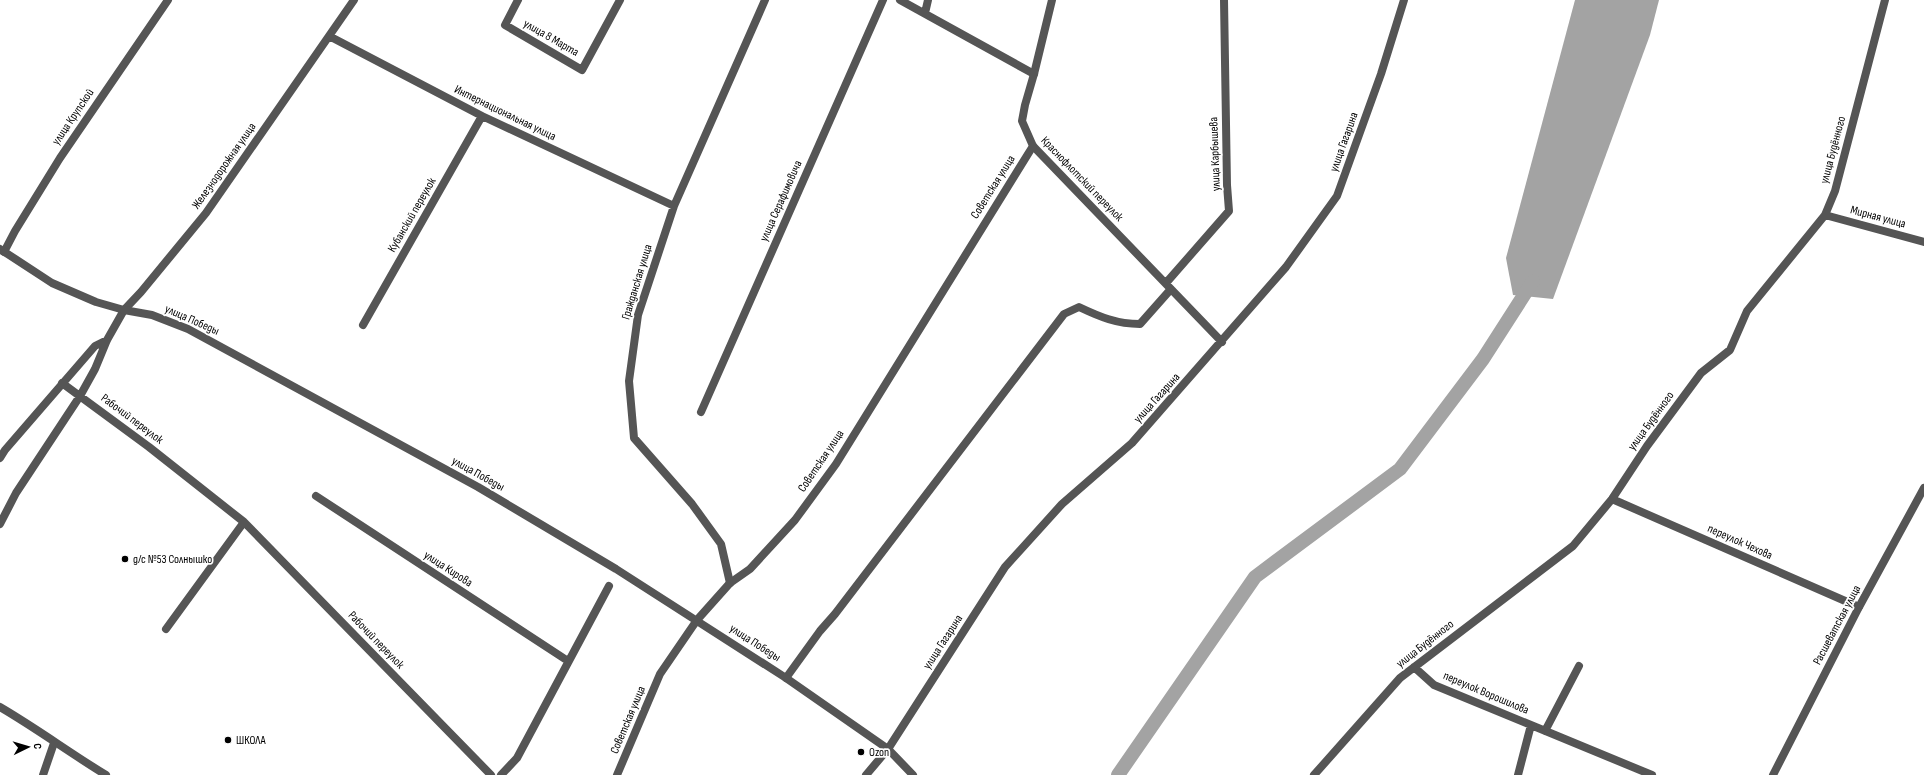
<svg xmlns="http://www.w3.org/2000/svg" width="1924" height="775" font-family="'Sofia Sans Condensed',sans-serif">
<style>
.water{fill:#a3a3a3}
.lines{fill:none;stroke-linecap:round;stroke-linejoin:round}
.river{stroke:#a3a3a3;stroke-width:14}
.minor{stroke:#555;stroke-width:8}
.tertiary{stroke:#555;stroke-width:8}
.poi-dot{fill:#000;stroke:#fff;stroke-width:1.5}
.labels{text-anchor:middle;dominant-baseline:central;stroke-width:3.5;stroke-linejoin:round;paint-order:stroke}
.street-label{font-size:12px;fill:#000;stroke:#fff}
.poi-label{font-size:12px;fill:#000;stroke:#fff;text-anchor:start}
</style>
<rect width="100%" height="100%" fill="#fff"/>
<path class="water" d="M1575,0H1659L1650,35L1553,299L1513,295L1506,258Z"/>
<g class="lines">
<path class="river" d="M1118,775L1255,577L1400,469L1483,359L1533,281"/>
<path class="minor" d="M518,0L505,25L582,70L620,0
M900,0L1034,74
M925,13L928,0
M329,36L482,116L674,206
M1033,146L1222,342
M1825,215L1924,242
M4,252L15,231L60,158L168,0
M1166,283L1229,211L1227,185L1224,0
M363,325L482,116
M62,383L149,447L244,522L491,775
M701,412L883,0
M0,458L5,450L95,346L107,340
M316,496L568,661
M1612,499L1859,607
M0,524L16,493L80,396L95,369L107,340L124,310L141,292L206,213L354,0
M730,583L721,544L692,504L634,438L629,381L638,315L674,206L765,0
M166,629L244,522
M1414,667L1434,685L1652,775
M786,678L820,631L835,614L1064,314L1079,307C1100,317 1117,324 1140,324L1171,289
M0,707C36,728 70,753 106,775
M1545,731L1579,666
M501,775L517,758L609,586
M866,775L888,749L1005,567L1062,504L1132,443L1286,267L1337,196L1381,74L1404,0
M1314,775L1400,678L1573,546L1612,499L1647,446L1701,373L1730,350L1747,311L1825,215L1835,191L1885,0
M1518,775L1531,725"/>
<path class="tertiary" d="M0,249L52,283L96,302L124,310L152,315L188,329L478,487L616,569L786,678L888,749L913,775
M43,775L54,743
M617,775L660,674L697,620L730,583L750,569L795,520L836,464L1033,146L1022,121L1025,105L1034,74L1052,0
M1773,775L1859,607L1924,488"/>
</g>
<g class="poi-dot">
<circle cx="125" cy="559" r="4"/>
<circle cx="228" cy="740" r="4"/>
<circle cx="861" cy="752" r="4"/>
</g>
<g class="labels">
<g class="street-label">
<text transform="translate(551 38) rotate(30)">улица 8 Марта</text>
<text transform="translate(505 113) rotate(26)">Интернациональная улица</text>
<text transform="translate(73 117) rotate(-56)">улица Крупской</text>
<text transform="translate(1344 142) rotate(-70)">улица Гагарина</text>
<text transform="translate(1833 150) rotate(-75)">улица Будённого</text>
<text transform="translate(1215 154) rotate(-92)">улица Карбышева</text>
<text transform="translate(224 166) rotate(-55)">Железнодорожная улица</text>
<text transform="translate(1082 179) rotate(46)">Краснофлотский переулок</text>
<text transform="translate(993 187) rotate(-58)">Советская улица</text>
<text transform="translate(781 201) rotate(-66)">улица Серафимовича</text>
<text transform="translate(412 215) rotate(-60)">Кубанский переулок</text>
<text transform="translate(1878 217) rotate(15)">Мирная улица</text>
<text transform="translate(637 282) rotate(-73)">Гражданская улица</text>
<text transform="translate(192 320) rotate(24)">улица Победы</text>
<text transform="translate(1157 398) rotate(-48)">улица Гагарина</text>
<text transform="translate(132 419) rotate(37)">Рабочий переулок</text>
<text transform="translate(1651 421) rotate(-54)">улица Будённого</text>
<text transform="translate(821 461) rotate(-56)">Советская улица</text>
<text transform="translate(478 474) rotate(29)">улица Победы</text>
<text transform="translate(1740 542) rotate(24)">переулок Чехова</text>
<text transform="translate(448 569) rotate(33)">улица Кирова</text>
<text transform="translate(1837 625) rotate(-62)">Расшеватская улица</text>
<text transform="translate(376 640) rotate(46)">Рабочий переулок</text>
<text transform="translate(943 642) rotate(-57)">улица Гагарина</text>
<text transform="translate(755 643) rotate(33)">улица Победы</text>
<text transform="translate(1425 644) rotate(-38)">улица Будённого</text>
<text transform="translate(1486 693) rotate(23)">переулок Ворошилова</text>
<text transform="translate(628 720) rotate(-67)">Советская улица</text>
</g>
<g class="poi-label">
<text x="133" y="559">д/с №53 Солнышко</text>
<text x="236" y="740">ШКОЛА</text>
<text x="869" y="752">Ozon</text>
</g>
</g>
<g transform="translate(28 747) rotate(85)" stroke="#ffffff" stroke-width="3" paint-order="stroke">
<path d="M0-3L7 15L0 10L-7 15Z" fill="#000000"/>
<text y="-6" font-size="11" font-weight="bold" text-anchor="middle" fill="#000000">С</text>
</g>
</svg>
